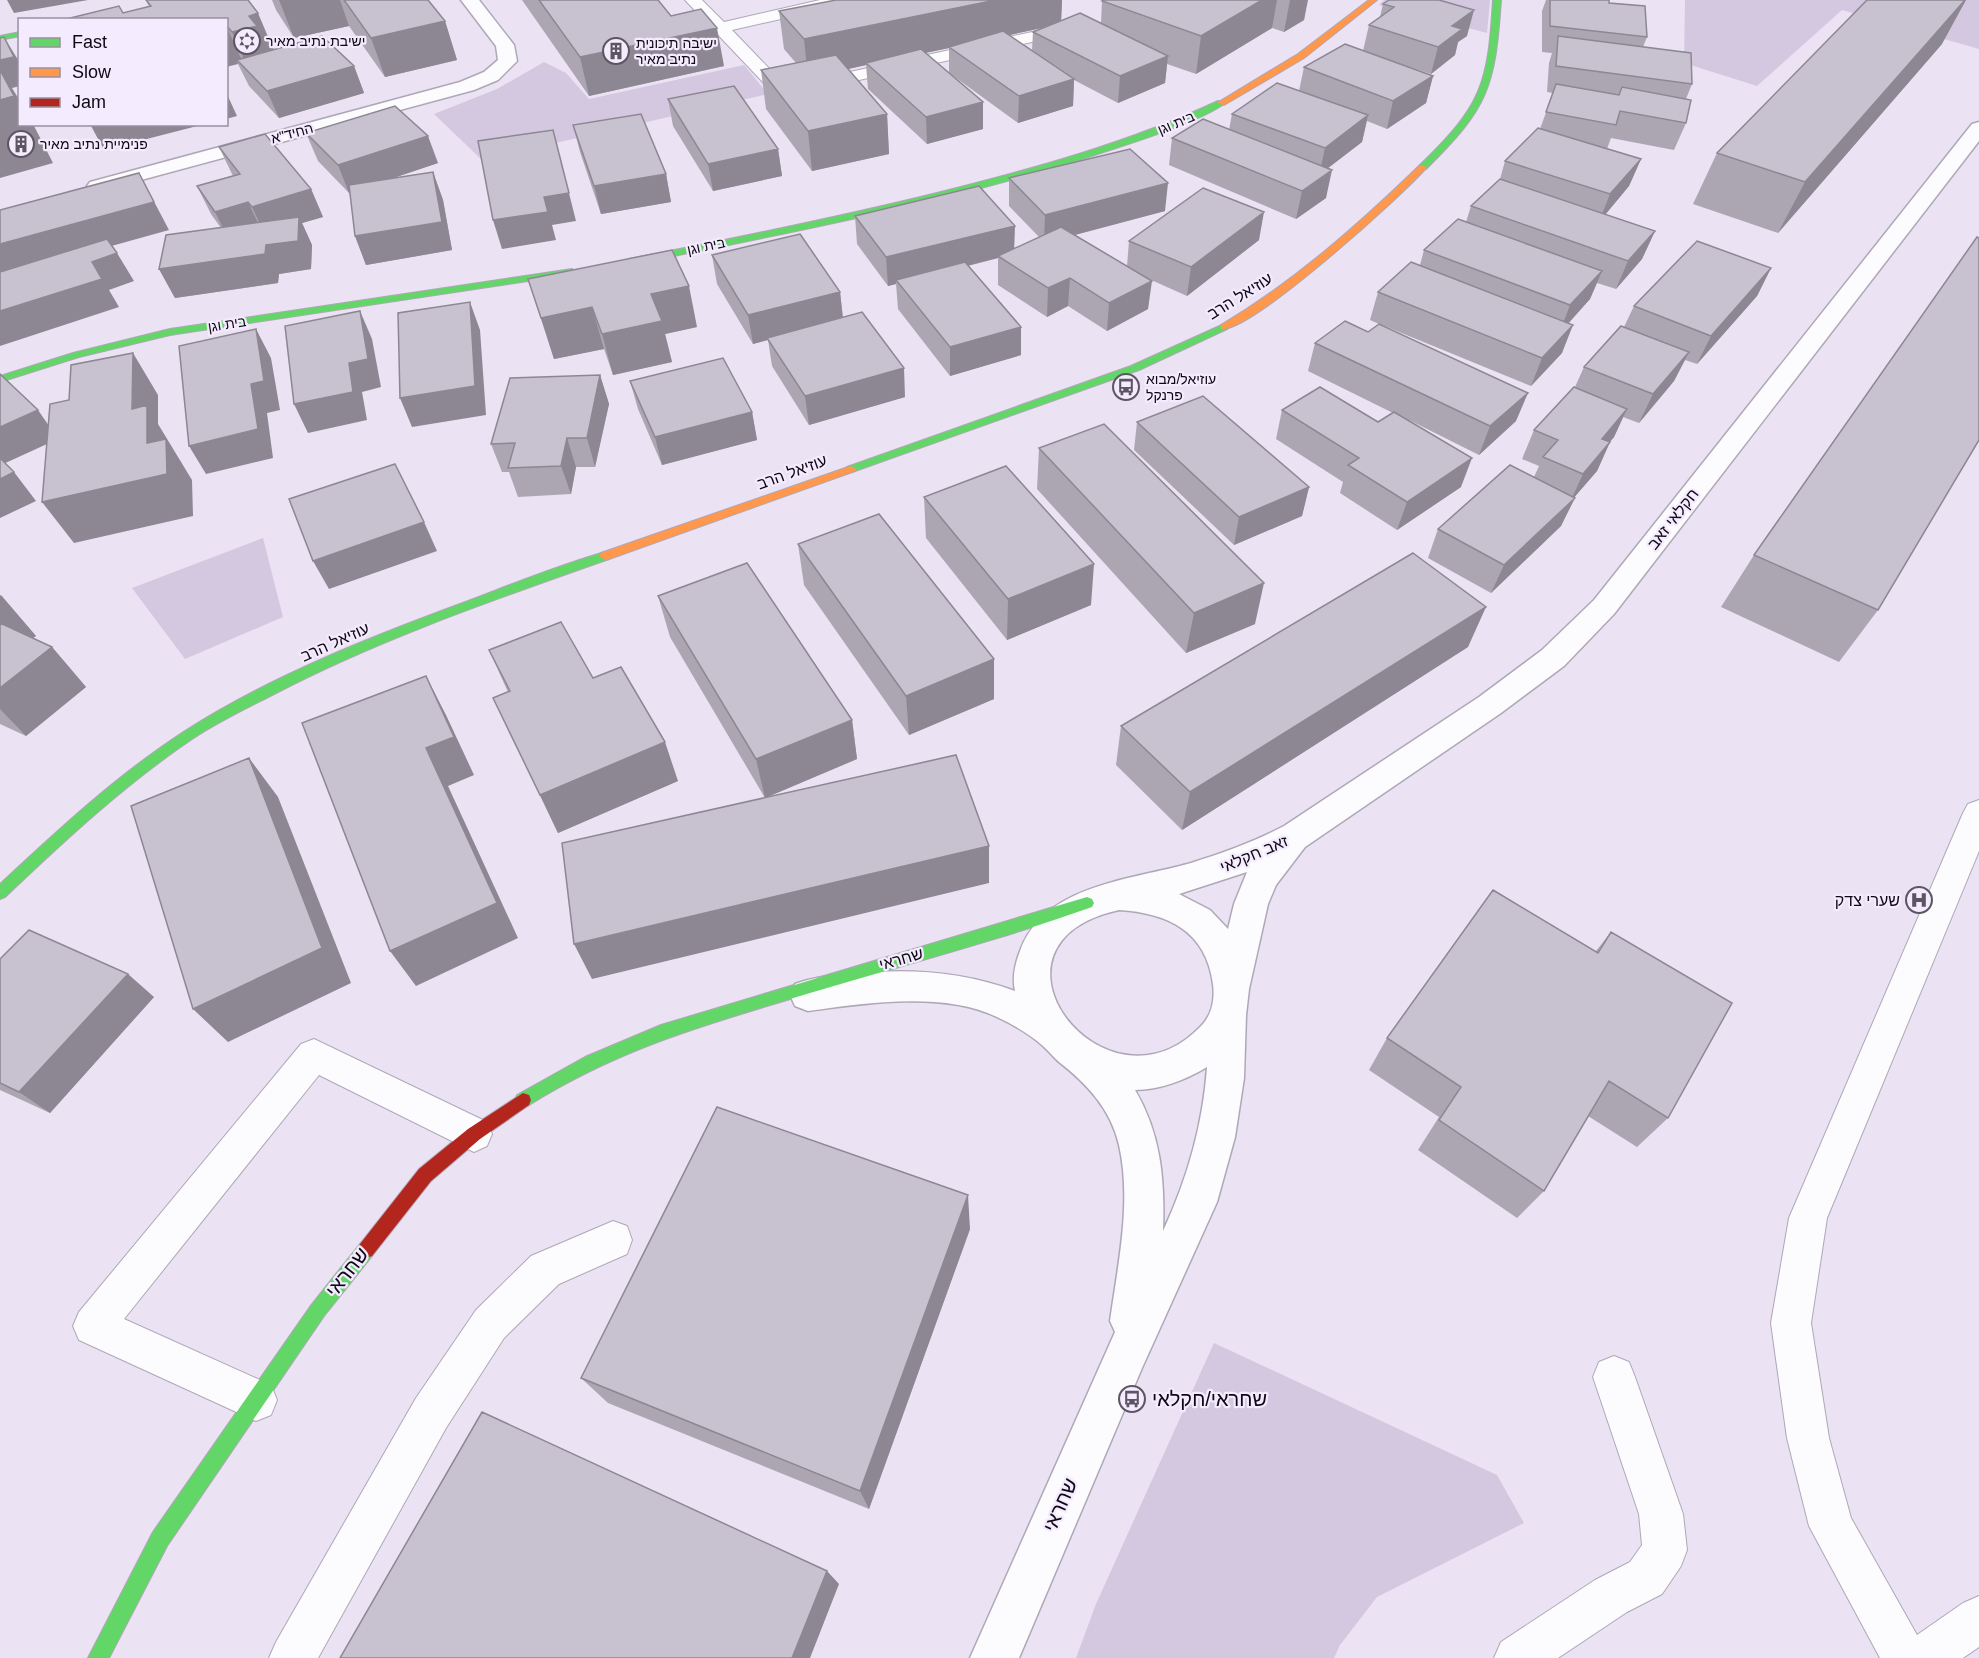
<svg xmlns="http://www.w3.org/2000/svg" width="1979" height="1658" font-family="Helvetica,Heebo,sans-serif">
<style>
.green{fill:#d4c8e0}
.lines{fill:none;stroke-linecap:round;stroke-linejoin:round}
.lane-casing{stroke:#aea8b6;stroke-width:2}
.street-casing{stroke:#aea8b6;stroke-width:3}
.fast-casing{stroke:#aea8b6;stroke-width:2}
.slow-casing{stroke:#aea8b6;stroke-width:2}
.jam-casing{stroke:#aea8b6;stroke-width:2}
.lane{fill:#fcfbfd;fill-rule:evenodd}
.street{fill:#fcfbfd;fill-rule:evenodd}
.fast{fill:#63d668;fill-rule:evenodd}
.slow{fill:#ff974d;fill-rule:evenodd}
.jam{fill:#b3261e;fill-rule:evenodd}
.wall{fill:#aca6b3;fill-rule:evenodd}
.shaded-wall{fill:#8c8792}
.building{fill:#c8c1d0;stroke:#8c8792;stroke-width:1.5}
.labels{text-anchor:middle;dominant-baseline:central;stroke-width:4.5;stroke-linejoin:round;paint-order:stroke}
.far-poi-label{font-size:14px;fill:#0f0914;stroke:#f4ebfe;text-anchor:start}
.far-street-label{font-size:14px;fill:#0f0914;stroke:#f4ebfe}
.street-label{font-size:16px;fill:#0f0914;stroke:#f4ebfe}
.poi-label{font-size:16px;fill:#0f0914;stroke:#f4ebfe;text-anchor:end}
.near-street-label{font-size:20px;fill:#0f0914;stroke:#f4ebfe}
.near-poi-label{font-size:20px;fill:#0f0914;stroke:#f4ebfe;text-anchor:start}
</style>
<rect width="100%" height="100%" fill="#ebe2f4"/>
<path class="green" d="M1384,0H1490L1487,33L1379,5Z
M1685,0H1979V49L1842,10L1757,86L1684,63Z
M544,62L566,73L589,99L744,65L768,94L482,160L434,114L497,89Z
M263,538L283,617L185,659L132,588Z
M1214,1343L1497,1475L1524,1523L1377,1597L1340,1645L1334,1658H1076L1096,1604Z"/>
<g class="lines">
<defs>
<path id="lane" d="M685,0H702L724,22L820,0H850L848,4L732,30L786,86L1073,23L1079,24L1082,28L1079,32L1073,33L782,97L776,96Z
M1979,800V851L1827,1218L1811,1323L1829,1438L1851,1518L1917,1635L1963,1603L1979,1596V1647L1963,1658H1880L1809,1526L1787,1438L1771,1323L1789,1218L1963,813L1968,804Z
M314,1039L487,1122L492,1134L487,1146L474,1152L319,1075L124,1319L271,1385L277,1400L271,1415L256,1421L79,1340L73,1326L79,1312L301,1044Z
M613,1221L627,1226L632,1240L627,1254L559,1284L504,1338L446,1428L318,1658H269L276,1642L416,1398L476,1310L531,1256Z
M1614,1356L1629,1362L1635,1377L1683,1514L1687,1550L1681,1566L1662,1594L1627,1612L1558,1658H1494L1501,1642L1595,1580L1630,1562L1642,1545L1639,1514L1593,1377L1599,1362Z"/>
<path id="street" d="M461,0H479L514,45L517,61L498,80L474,90L104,190L97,192L90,190L87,186L90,182L460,82L484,72L498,60L496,46Z
M1979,122V141L1614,614L1564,666L1501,713L1305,847L1276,885L1268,904L1249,989L1246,1015L1244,1078L1235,1137L1217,1202L1142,1368L1019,1658H970L1115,1332L1110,1321C1118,1264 1132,1202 1119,1145C1111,1109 1086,1083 1059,1062C1053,1057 1049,1051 1043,1046C1031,1035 1012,1024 997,1017C944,991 864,1003 808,1011L795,1006L790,995L795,984C813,977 831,976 850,974C907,968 961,971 1015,991C1012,977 1015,964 1020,951C1044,884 1132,880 1191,863C1223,853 1254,842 1284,826L1479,697L1542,650L1594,600L1972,124ZM1247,872L1234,904L1228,929L1210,910L1179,894ZM1119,910C1168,913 1206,931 1213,984C1215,999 1212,1015 1201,1026C1106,1126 964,944 1119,910ZM1207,1067C1203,1124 1187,1180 1163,1231C1165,1180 1161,1134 1135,1090C1159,1090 1186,1080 1207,1067Z"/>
<path id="fast" d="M1493,0H1501C1495,87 1489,107 1426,169H1420V165C1482,105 1488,85 1493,0Z
M20,32V36L0,40V36Z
M1218,101L1225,103C1203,120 1144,139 1116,148C958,201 792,232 629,265L624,262L629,259C732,239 835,218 937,193C1033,169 1128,143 1218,101Z
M572,269L577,272L575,274L170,335L79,357L0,382V376L73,353L170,329Z
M1224,324L1229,327L1227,329L1139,370L855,471L851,472L846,469L847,467L1131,366Z
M605,552L609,553V559C496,599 382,638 276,693C247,708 219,721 192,739C124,785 64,841 5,897L0,899V884C58,830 117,775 185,731C267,678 368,638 460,604C508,586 556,566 605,552Z
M1087,897L1092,899L1094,903L1092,907C999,940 904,965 810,993C707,1024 620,1048 529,1105L523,1107L517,1105L515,1100L517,1095L585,1057L661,1025Z
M366,1242L372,1244L374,1250L372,1256L324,1316L167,1546L109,1658H88L153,1532L312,1304L360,1244Z"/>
<path id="slow" d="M1369,0H1377L1304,58L1224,105L1217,103L1298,54Z
M1420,165L1427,167C1403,195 1250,333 1221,329V325C1295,281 1358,225 1420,165Z
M851,466L856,469L855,471L609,559L605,560L599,556L601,553Z"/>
<path id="jam" d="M523,1093L529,1095L531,1100L529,1105L480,1139L431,1181L372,1256L366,1258L360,1256L358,1250L360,1244L419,1169L468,1129Z"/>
</defs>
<use href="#lane" class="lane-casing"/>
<use href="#street" class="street-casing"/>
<use href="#fast" class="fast-casing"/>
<use href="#slow" class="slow-casing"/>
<use href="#jam" class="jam-casing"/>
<use href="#lane" class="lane"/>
<use href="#street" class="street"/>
<use href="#fast" class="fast"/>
<use href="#slow" class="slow"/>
<use href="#jam" class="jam"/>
</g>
<path class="wall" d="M146,0H248L274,49L354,66L364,93L279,118L249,86L238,64L123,13L149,7Z
M272,0H428L445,21L457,60L385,77L349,26L294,38L276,10Z
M522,0H658L671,16L724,66L589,96Z
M836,0H1062L1061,21L1101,24L1102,1L1104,0H1307L1304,20L1284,32L1272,28L1196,74L1167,64L1165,83L1118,103L1074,80L1073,106L1018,123L952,75L983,102V129L927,144L868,89L866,65L848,69L887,114L889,154L812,171L766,109L761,70L796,63L784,49L779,11ZM1042,28L1033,32L1032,50L1009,35ZM949,48V73L925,53Z
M1389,0L1467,36L1458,42L1455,55L1431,74L1391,61L1433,76L1426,103L1387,129L1367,121L1362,142L1328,168L1326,198L1296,219L1169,165L1172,138L1229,130L1232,114L1299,91L1304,67L1363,51L1369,25L1380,17L1383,4Z
M1546,0H1609V3L1647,37L1643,47L1692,84L1686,99V123L1674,150L1611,138L1607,149L1641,159L1629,186L1605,215L1655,231L1642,259L1616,289L1597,283L1590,299L1568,323L1562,353L1531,386L1382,325L1516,421L1479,455L1409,420L1461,487L1397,530L1340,493L1343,482L1276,439L1282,410L1378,422L1393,413L1308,371L1315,343L1368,332L1379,324L1370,320L1378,292L1420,265L1424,250L1466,222L1471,206L1500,179L1505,161L1540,129L1553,93L1547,92L1549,63L1552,53L1542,52V11Z
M1942,44L1778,233L1693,204L1717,153Z
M668,99L778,149L782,176L713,191L673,126Z
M573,125L666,174L671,202L601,214L580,152Z
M306,133L438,163L393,178L433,172L443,200L452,250L366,265L355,236L350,193H349L318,161Z
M219,147L311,189L323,217L302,223L312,245L311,269L279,274L278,283L175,298L159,269L221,228L211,214L197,186L233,176Z
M1009,178L1165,211L1075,235L1127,266L1129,241L1259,240L1187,296L1149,279L1148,309L1107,331L1068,306L1047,317L998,285V258L968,266L1021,355L950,376L898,309L896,284L888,286L857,244L855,216L1014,249L1039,237L1009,206Z
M712,255L840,292L843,317L905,397L809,425L772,366L768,340L753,344L717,284Z
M1771,268L1757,296L1697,364L1685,360L1674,381L1639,423L1623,417L1614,437L1610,442L1597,471L1574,497L1561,526L1491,593L1428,558L1438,529L1534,477L1539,466L1522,459L1534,430L1575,387L1584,367L1624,327L1634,306Z
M528,279L697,327L665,334L672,362L613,375L604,349L554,359Z
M600,375L609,404L595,467H576L571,494L518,497L509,472H502L491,444Z
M630,381L752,412L757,440L662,465L638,409Z
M1137,422L1309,487L1302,516L1234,545L1134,450Z
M1039,448L1255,624L1186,653L1037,489Z
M924,497L1091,605L1007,640L926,538Z
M798,544L994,699L909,735L804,585Z
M1754,555L1878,610L1839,662L1721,607Z
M0,595L36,636L32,638L52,647L86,687L26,736L0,724Z
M658,596L852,720L857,759L765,798L670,637Z
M1468,647L1182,830L1116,765L1121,726Z
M489,650L593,678L678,781L558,833L493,698L508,692Z
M1611,932L1668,1118L1637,1147L1588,1116L1544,1191L1517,1218L1418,1150L1439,1117L1369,1070L1387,1038L1596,951Z
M0,959L154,997L50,1113L0,1090Z
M970,1229L869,1509L608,1403L581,1378Z"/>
<path class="shaded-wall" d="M7,0H88L14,13Z
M279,0H340L349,26L294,38Z
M996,0H1062L1061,24L869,65L866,63V65L808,78L804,39Z
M1262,0H1277L1272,28L1196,74L1201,36Z
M1290,0H1308L1304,20L1284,32Z
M1965,0H1966L1942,44L1778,233L1805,182Z
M1474,10L1467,36L1458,42L1455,55L1431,74L1438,47L1452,26Z
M258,13L274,51L249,70L232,32L249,16Z
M445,21L457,60L385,77L371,38Z
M226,25L243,63L237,60L238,64L226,67Z
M717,28L724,66L589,96L580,57Z
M4,37L20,63V86L12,88L20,101V124H33L53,163L0,178V60Z
M1168,56L1165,83L1118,103L1120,76Z
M354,66L364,93L279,118L267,91Z
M1433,76L1426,103L1387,129L1393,101Z
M1074,79L1073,106L1018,123L1019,96Z
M226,92L237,116L226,119Z
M983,102V129L927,144L926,117Z
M887,114L889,154L812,171L808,131Z
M1368,115L1362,142L1319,175L1325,148Z
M90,124H205L104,150Z
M553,130L576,221L552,225L556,240L502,249L493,220L544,197Z
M428,136L438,163L349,193L338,165Z
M778,149L782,176L713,191L708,164Z
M1641,159L1629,186L1599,222L1610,194Z
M1332,170L1326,198L1296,219L1302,191Z
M433,172L443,200L452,250L366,265L355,236Z
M139,173L169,230L0,277V244Z
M666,174L671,202L601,214L594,186Z
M1168,183L1165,211L1044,243L1045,215Z
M311,189L323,217L302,223L312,245L311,269L279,274L278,283L175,298L159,269L265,235L252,207Z
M248,202L261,229L229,240L215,212Z
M1264,212L1259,240L1187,296L1191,267Z
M1015,226L1014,254L998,256V258L898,283L896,280V284L888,286L886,257Z
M1655,231L1642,259L1616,289L1628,261Z
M117,253L134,281L109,290L119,307L0,346V311L92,262Z
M1771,268L1757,296L1697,364L1711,336Z
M1602,271L1590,299L1559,334L1570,305Z
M1070,278L1068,306L1047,317L1048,288Z
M1152,281L1148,309L1107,331L1109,303Z
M689,286L697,327L665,334L672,362L613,375L602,334L651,294Z
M840,292L843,320L767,338L768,340L753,344L748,315Z
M470,302L480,330L486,415L412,427L400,398Z
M592,307L604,349L554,359L541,318Z
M360,311L372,339L381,387L362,392L367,420L308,433L294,404L349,363Z
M1573,325L1562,353L1531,386L1542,358Z
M1021,327V355L950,376V347Z
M256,329L271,358L280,410L267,413L273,458L206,474L189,446L251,384Z
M1689,352L1674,381L1639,423L1653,394Z
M133,353L158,395V424L192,480L193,516L74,543L42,502L132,409Z
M904,368L905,397L809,425L805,396Z
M600,375L609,404L595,467L587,438Z
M1528,393L1516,421L1479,455L1490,426Z
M1627,409L1614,437L1588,467L1602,439Z
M38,410L58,439L1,465L0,464V427Z
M752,412L757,440L662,465L655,437Z
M567,438L576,467L571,494L561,466Z
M1610,442L1597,471L1572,500L1575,498L1561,526L1491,593L1504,565L1570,502L1583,474Z
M1472,458L1461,487L1397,530L1407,502Z
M14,472L36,501L0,518V479Z
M1309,487L1302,516L1234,545L1239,517Z
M424,522L437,551L329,589L313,561Z
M1094,564L1091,605L1007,640L1008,599Z
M1264,583L1255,624L1186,653L1194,613Z
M1,595L36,636L13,653L0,638V596Z
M1486,607L1468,647L1182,830L1190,792Z
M52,647L86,687L26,736L0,709V688Z
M994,659V699L909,735L906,696Z
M426,676L446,715L474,775L448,786L518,938L416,986L390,951L426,748Z
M852,720L857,759L765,798L756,759Z
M665,742L678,781L558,833L540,795Z
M249,758L278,797L351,983L228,1042L193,1009Z
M989,846V883L592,979L574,944Z
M128,974L154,997L50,1113L19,1092Z
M968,1195L970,1229L869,1509L860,1491Z
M827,1571L839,1584L810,1658H792Z"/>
<path class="building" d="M146,0H248L258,13L249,16L257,26L232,32L226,25V20H62L119,6L123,13L151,6Z
M344,0H428L445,21L371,38Z
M539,0H658L671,16L701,9L717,28L580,57Z
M836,0H996L804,39L779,11Z
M1104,0H1262L1201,36L1102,1Z
M1389,0H1439L1474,10L1452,26L1462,29L1438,47L1369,25L1394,7L1383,4Z
M1550,0H1609V3L1645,6L1647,37L1550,26Z
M1867,0H1965L1805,182L1717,153Z
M1080,13L1168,56L1120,76L1033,32Z
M1003,31L1074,79L1019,96L949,47Z
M322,36L354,66L267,91L237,60Z
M1558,36L1691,53L1692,84L1556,66Z
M4,37L14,57L0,60V38Z
M1345,44L1433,76L1393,101L1304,67Z
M921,49L983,102L926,117L866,63Z
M836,55L887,114L808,131L761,70Z
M0,70L14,96L0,100Z
M1277,83L1368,115L1325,148L1232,114Z
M1556,84L1619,95L1622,87L1691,100L1686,123L1620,111L1616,125L1546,112Z
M734,86L778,149L708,164L668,99Z
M395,106L428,136L338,165L306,133Z
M641,114L666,174L594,186L573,125Z
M1203,119L1332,170L1302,191L1172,138Z
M1538,128L1641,159L1610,194L1505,161Z
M553,130L569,193L544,197L548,212L493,220L478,141Z
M265,134L311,189L252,207L248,202L215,212L197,186L240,174L219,147Z
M1130,149L1168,183L1045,215L1009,178Z
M433,172L442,222L355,236L349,185Z
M139,173L154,202L0,244V210Z
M1500,179L1655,231L1628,261L1471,206Z
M979,186L1015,226L886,257L855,216Z
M1203,188L1264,212L1191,267L1129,241Z
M299,217L298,241L266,245L265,254L159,269L166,235Z
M1458,219L1602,271L1570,305L1424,250Z
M1061,227L1152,281L1109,303L1070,278L1048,288L998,256Z
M800,234L840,292L748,315L712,255Z
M1977,237L1979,238V440L1878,610L1754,555Z
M107,239L117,253L92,262L102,279L0,311V272Z
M1697,241L1771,268L1711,336L1634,306Z
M672,250L689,286L651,294L662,321L602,334L592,307L541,318L528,279Z
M965,262L1021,327L950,347L896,280Z
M1411,262L1573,325L1542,358L1378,292Z
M470,302L475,386L400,398L398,313Z
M360,311L368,359L349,363L353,392L294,404L285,326Z
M862,312L904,368L805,396L767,338Z
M1345,321L1368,332L1379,324L1528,393L1490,426L1315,343Z
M1621,326L1689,352L1653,394L1584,367Z
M256,329L264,381L251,384L258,429L189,446L179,346Z
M133,353L132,409L147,405V443L166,439L167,474L42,502L50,404L69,400L71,365Z
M723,358L752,412L655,437L630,381Z
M0,374L38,410L0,427Z
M600,375L587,438H567L561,466L508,468L515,443L491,444L510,378Z
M1320,387L1378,422L1394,412L1472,458L1407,502L1348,465L1359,458L1282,410Z
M1574,387L1627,409L1602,439L1610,442L1583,474L1543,457L1558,440L1534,430Z
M1203,396L1309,487L1239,517L1137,422Z
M1104,424L1264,583L1194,613L1039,448Z
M0,458L14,472L0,479Z
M395,464L424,522L313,561L289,499Z
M1510,465L1575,498L1504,565L1438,529Z
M1006,466L1094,564L1008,599L924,497Z
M879,514L994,659L906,696L798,544Z
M1413,553L1486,607L1190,792L1121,726Z
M747,563L852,720L756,759L658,596Z
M561,622L593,678L621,667L665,742L540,795L493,698L510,691L489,650Z
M0,623L52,647L0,688Z
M426,676L454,737L426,748L497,903L390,951L302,723Z
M956,755L989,846L574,944L562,843Z
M249,758L322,948L193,1009L131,806Z
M1493,890L1598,953L1611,932L1732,1003L1668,1118L1609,1081L1544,1191L1439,1120L1461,1087L1387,1038Z
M29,930L128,974L19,1092L0,1083V959Z
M717,1107L968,1195L860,1491L581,1378Z
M482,1412L827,1571L792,1658H340Z"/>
<defs>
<symbol id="synagogue-ring" viewBox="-11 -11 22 22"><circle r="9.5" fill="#f4ebfe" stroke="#5c5562" stroke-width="1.5"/><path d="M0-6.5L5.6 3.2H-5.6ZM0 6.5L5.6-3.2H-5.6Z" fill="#5c5562"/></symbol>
<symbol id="building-ring" viewBox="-11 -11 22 22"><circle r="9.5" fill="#f4ebfe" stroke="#5c5562" stroke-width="1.5"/><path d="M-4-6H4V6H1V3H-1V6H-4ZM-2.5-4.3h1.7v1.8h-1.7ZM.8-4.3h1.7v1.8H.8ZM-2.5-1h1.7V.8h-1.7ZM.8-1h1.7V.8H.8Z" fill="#5c5562"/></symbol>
<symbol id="bus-ring" viewBox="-11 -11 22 22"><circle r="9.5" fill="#f4ebfe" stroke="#5c5562" stroke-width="1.5"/><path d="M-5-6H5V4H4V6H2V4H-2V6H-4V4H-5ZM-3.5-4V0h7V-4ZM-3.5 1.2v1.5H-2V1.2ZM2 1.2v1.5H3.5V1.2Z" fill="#5c5562"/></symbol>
<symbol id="hospital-ring" viewBox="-11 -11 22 22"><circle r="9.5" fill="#f4ebfe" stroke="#5c5562" stroke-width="1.5"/><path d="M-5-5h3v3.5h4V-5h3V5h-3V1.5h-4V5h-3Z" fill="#5c5562"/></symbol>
</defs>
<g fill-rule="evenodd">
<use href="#synagogue-ring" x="232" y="26" width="30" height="30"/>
<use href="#building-ring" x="601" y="36" width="30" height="30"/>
<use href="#building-ring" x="6" y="129" width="30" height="30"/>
<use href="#bus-ring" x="1111" y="372" width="30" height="30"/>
<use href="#hospital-ring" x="1904" y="885" width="30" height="30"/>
<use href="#bus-ring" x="1117" y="1384" width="30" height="30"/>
</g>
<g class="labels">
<g class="far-poi-label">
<text x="266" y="41">ישיבת נתיב מאיר</text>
<text x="636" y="43">ישיבה תיכונית<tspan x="636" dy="16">נתיב מאיר</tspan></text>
<text x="40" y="144">פנימיית נתיב מאיר</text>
<text x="1146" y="379">עוזיאל/מבוא<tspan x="1146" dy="16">פרנקל</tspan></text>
</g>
<g class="far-street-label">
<text transform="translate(1176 123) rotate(-23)">בית וגן</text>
<text transform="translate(292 133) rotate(-15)">החיד"א</text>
<text transform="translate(706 246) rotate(-12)">בית וגן</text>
<text transform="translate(227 324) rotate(-9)">בית וגן</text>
</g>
<g class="street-label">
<text transform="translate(1240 296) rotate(-32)">עוזיאל הרב</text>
<text transform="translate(792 472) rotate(-20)">עוזיאל הרב</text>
<text transform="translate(1673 519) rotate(-52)">חקלאי זאב</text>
<text transform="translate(335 642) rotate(-24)">עוזיאל הרב</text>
<text transform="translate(1254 854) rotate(-23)">זאב חקלאי</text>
<text transform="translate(901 959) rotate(-16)">שחראי</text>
</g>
<g class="poi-label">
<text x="1900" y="900">שערי צדק</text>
</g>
<g class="near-street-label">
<text transform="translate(347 1272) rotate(-52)">שחראי</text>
<text transform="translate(1060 1505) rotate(-66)">שחראי</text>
</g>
<g class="near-poi-label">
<text x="1152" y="1399">שחראי/חקלאי</text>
</g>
</g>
<rect x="18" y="18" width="210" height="108" fill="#f4ebfe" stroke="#9891a0" stroke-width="1.5"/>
<rect x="30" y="38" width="30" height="9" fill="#63d668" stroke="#9891a0" stroke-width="1.5"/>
<text x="72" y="48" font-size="18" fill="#0f0914">Fast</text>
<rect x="30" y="68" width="30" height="9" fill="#ff974d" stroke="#9891a0" stroke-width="1.5"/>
<text x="72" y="78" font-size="18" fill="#0f0914">Slow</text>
<rect x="30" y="98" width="30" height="9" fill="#b3261e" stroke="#9891a0" stroke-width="1.5"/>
<text x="72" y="108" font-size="18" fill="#0f0914">Jam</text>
</svg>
